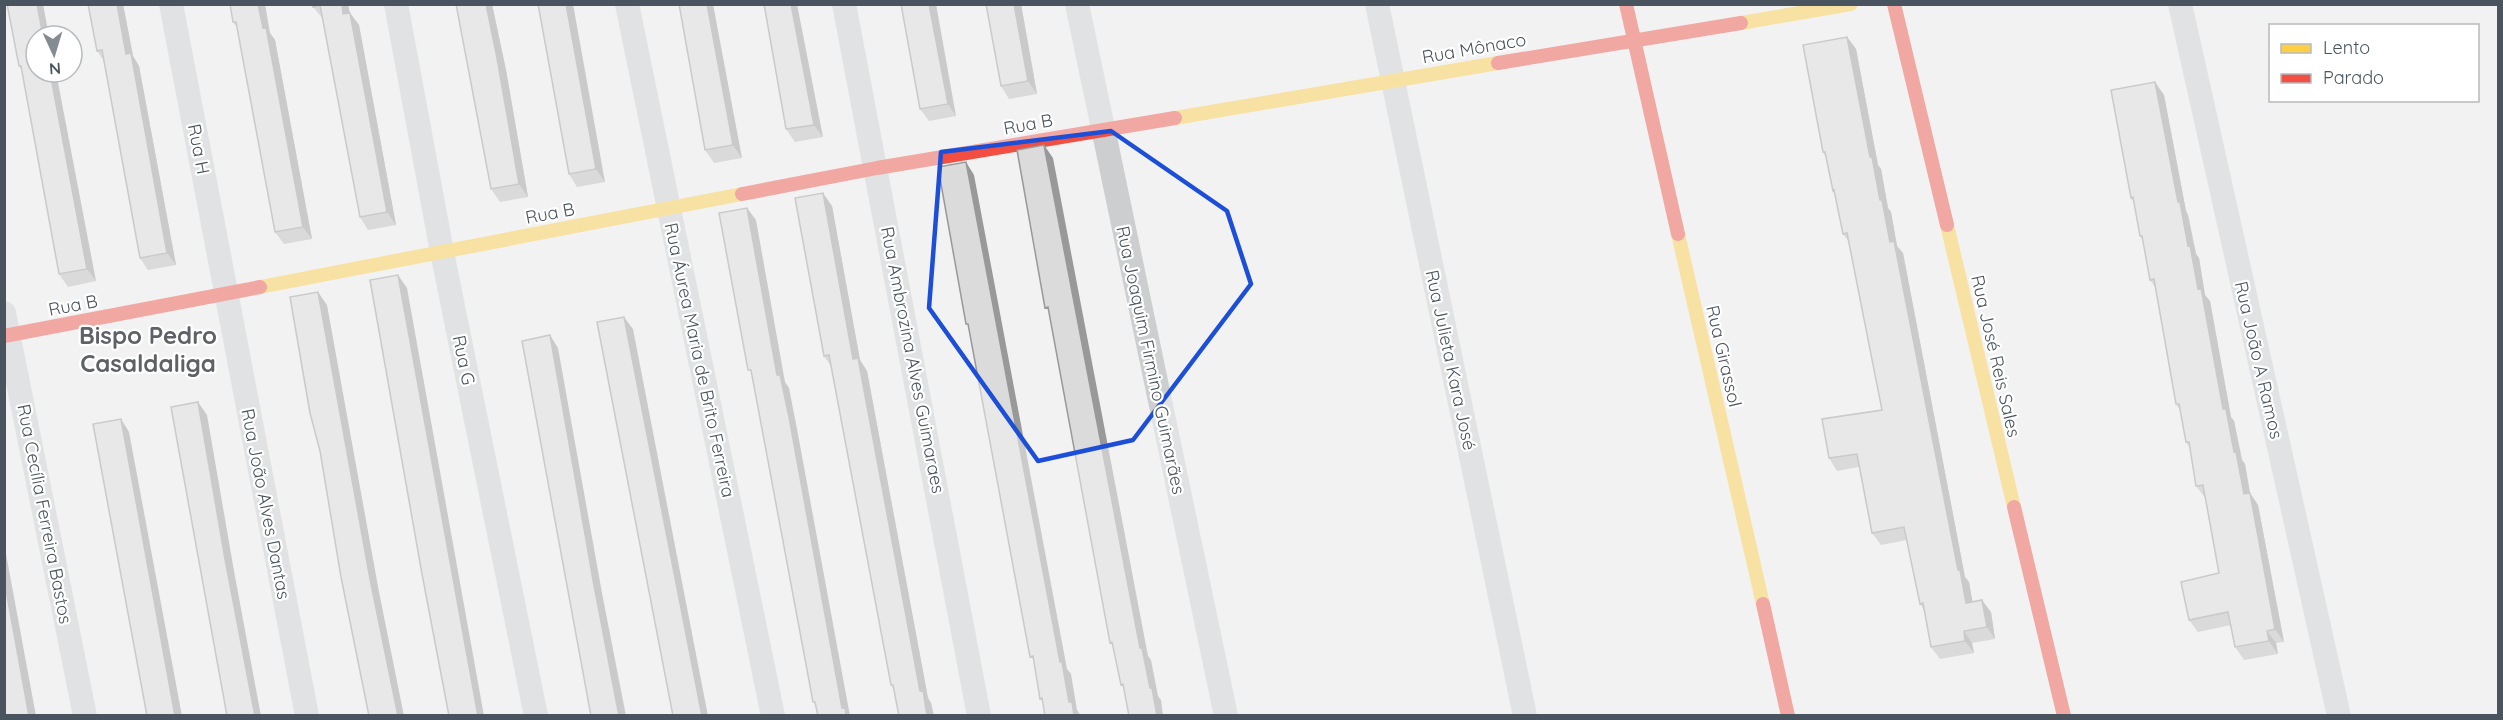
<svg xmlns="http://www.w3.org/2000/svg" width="2503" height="720" font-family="Quicksand,sans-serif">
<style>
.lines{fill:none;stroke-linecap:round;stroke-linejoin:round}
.street{stroke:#ccced0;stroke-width:24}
.slow{stroke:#ffcf43;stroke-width:14}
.jam{stroke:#f24e42;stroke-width:14}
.wall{fill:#bcbcbd}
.shaded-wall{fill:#99999a}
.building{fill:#dbdbdc;stroke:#99999a;stroke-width:1.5}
.marked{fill:none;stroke:#1d4ed8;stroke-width:4.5;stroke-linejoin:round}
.labels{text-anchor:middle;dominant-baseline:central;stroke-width:4.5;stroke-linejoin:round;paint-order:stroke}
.street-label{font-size:18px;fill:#4a545e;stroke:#fff}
.district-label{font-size:24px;font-weight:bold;fill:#5e6166;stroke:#fff}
</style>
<rect width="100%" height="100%" fill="#f2f2f2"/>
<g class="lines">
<path class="street" d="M171,4L307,716
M396,4L442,252L536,716
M627,4L773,716
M844,4L979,716
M1077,4L1226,716
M1377,4L1525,716
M2180,4L2339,716
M4,313L85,716"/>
<path class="slow" d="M1741,23L1851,4
M1175,118L1498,63
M1947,225L2014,507
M1678,234L1763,604
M260,287L742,194"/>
<path class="jam" d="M1626,4L1678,234
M1894,4L1947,225
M1498,63L1741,23
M742,194L877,168L1175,118
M4,336L260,287
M2014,507L2064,716
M1763,604L1788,716"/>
</g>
<path class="wall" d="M7,4L96,281L68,287L59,274L22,71L19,66Z
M88,4H123L133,56L139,66L176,265L148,270L140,258L104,61L97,51Z
M230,4L270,33L275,40L312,239L284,244L275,232L238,29L233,22Z
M313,4H348L350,13L359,25L396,225L368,230L360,217L323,19L313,7Z
M456,4H492L506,70L528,197L500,202L491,189Z
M538,4L605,182L577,187L569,174Z
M679,4L742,158L714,163L705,150Z
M764,4L823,137L795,142L786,129Z
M901,4L956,116L929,121L920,109Z
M986,4H1021L1037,94L1009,99L1001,86Z
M1847,37L1856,49L1878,165L1881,169L1888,208L1891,212L1897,246L1903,253L1965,577L1969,582L1972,602L1991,612L1995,639L1972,643L1974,653L1940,659L1931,647L1924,610L1920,604L1907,540L1881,545L1872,533L1859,467L1837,471L1829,458L1882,410L1849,242L1843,234L1835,194L1833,191L1826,157L1823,152Z
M2164,95L2186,211L2188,215L2196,254L2199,258L2205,295L2210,301L2231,417L2234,421L2242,460L2245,464L2250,493L2258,505L2284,642L2276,643L2278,654L2244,660L2235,647L2231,625L2198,632L2189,620L2219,573L2205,498L2196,486L2190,448L2186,442L2180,410L2176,404L2155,287L2150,280L2143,241L2140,236L2134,202L2131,198Z
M832,206L860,360L867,371L928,698L931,703L934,716H899L894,690L891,685L831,366L824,356Z"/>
<path class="shaded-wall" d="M37,4H43L49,36H43Z
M117,4H123L133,56L139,66L176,265L167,253L126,54Z
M258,4H265L270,33L275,40L312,239L303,227Z
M342,4H348L352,27L343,14Z
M486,4H492L506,70L528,197L519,184Z
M566,4H573L605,182L596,169Z
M707,4H713L742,158L733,145Z
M791,4H797L823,137L814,125Z
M929,4H936L956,116L948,104Z
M1014,4H1021L1037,94L1028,81Z
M350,13L359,25L396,225L387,212Z
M1847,37L1856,49L1878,165L1881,169L1888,208L1891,212L1897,246L1903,253L1965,577L1969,582L1975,615L1966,603L1958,570L1890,242L1870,157Z
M50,72H56L96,281L87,269Z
M2155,82L2164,95L2186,211L2188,215L2196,254L2199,258L2205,295L2210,301L2231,417L2234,421L2242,460L2245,464L2250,493L2258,505L2284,642L2275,629L2223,409L2198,289L2178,202Z
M1044,145L1053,158L1148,656L1151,660L1158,696L1161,700L1163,716H1157L1140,648Z
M966,162L974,175L1067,669L1071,674L1077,710L1081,716H1074L1069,702L1060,662Z
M823,193L832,206L860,360L867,371L928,698L931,703L934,716H927L920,691L853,359Z
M747,208L756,220L785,382L789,388L797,429L850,716H846L842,708L777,375Z
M398,275L407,288L484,716H478Z
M318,292L327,305L379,592L404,716H398L370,579Z
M624,317L633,329L708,716H702Z
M550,335L558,348L602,593L626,716H619L593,580Z
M198,402L207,415L234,571L261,716H255L225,559Z
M121,419L129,432L182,716H175Z
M4,543L36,716H29L4,579Z
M1982,600L1991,612L1995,639L1987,627Z
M1964,631L1972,643L1974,653L1965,641Z
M2267,631L2276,643L2278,654L2269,641Z"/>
<path class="building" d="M7,4H37L43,36H36V72H50L87,269L59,274L21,66H19Z
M88,4H117L126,54L131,53L167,253L140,258L102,50L97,51Z
M230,4H258L263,28L266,27L303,227L275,232L236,22H233Z
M313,4H342L343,14L350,13L387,212L360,217L320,5L313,7Z
M456,4H486L497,58L519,184L491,189Z
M538,4H566L596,169L569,174Z
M679,4H707L733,145L705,150Z
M764,4H791L814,125L786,129Z
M901,4H929L948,104L920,109Z
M986,4H1014L1028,81L1001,86Z
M1847,37L1870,157H1872L1880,200H1882L1890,242L1894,241L1958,570H1960L1966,603L1982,600L1987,627L1964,631L1965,641L1931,647L1923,603L1920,604L1904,527L1872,533L1857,454L1829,458L1822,419L1882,410L1847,233L1843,234L1834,190L1833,191L1825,152H1823L1803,45Z
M2155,82L2178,202H2180L2188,246L2190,245L2198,289L2201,288L2223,409H2226L2234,452H2236L2244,494L2250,493L2275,629L2267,631L2269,641L2235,647L2228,612L2189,620L2181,582L2219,573L2203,485L2196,486L2189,442H2186L2179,404H2176L2154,279L2150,280L2142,236H2140L2133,197L2131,198L2111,90Z
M1044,145L1140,648H1142L1150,688H1152L1157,716H1129L1123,684L1121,685L1112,642L1110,643L1048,307L1045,308L1017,150Z
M966,162L1060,662H1062L1069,702H1072L1074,716H1045L1042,698L1040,699L1033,656L1030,657L968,324H966L938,167Z
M823,193L853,359L858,358L920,691L923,690L927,716H899L893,685H891L829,355L824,356L795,198Z
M747,208L777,375H780L789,417L842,708L845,707L846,716H818L815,702H813L751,370H748L719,213Z
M398,275L478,716H449L422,574L370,280Z
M318,292L370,579L398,716H369L341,577L320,451L310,413L290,297Z
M624,317L702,716H673L597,322Z
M550,335L593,580L619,716H591L522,341Z
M198,402L225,559L255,716H227L171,407Z
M121,419L175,716H147L93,424Z
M4,579L29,716H4Z"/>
<path d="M0 0H2503V720H0ZM1111,131L1227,211L1251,284L1133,440L1038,461L929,308L941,152Z" fill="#f2f2f2" fill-opacity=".55" fill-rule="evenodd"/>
<path class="marked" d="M1111,131L1227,211L1251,284L1133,440L1038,461L929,308L941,152Z"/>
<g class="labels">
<g class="street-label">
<text transform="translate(1474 48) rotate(-10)">Rua Mônaco</text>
<text transform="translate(1028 124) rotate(-10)">Rua B</text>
<text transform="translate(199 149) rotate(79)">Rua H</text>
<text transform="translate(550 213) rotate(-11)">Rua B</text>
<text transform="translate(73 305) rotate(-11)">Rua B</text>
<text transform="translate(1724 356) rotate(77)">Rua Girassol</text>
<text transform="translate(1996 356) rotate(77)">Rua José Reis Sales</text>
<text transform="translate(464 360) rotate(78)">Rua G</text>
<text transform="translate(700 360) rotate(78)">Rua Áurea Maria de Brito Ferreira</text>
<text transform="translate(913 360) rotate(79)">Rua Ambrozina Alves Guimaraes</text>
<text transform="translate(1151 360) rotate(78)">Rua Joaquim Firmino Guimarães</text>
<text transform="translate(1451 360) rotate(78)">Rua Julieta Kara José</text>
<text transform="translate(2259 360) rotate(77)">Rua João A Ramos</text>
<text transform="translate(266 504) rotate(79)">Rua João Alves Dantas</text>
<text transform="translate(45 514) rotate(79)">Rua Cecília Ferreira Bastos</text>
</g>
<g class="district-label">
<text x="148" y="335">Bispo Pedro<tspan x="148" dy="28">Casaldaliga</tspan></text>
</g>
</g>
<rect width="2503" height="720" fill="none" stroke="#4a545e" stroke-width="12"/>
<rect x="2269" y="24" width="210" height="78" fill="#ffffff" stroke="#b7bbbf" stroke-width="1.5"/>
<rect x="2281" y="44" width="30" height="9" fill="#ffcf43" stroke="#b7bbbf" stroke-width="1.5"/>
<text x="2323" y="54" font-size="18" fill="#4a545e">Lento</text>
<rect x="2281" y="74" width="30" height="9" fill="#f24e42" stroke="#b7bbbf" stroke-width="1.5"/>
<text x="2323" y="84" font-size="18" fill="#4a545e">Parado</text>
<g transform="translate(54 54) rotate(176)"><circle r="28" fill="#ffffff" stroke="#b7bbbf" stroke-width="1.5"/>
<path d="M0-4.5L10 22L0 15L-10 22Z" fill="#858b92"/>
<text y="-9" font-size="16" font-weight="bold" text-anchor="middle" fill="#4a545e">N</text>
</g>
</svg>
